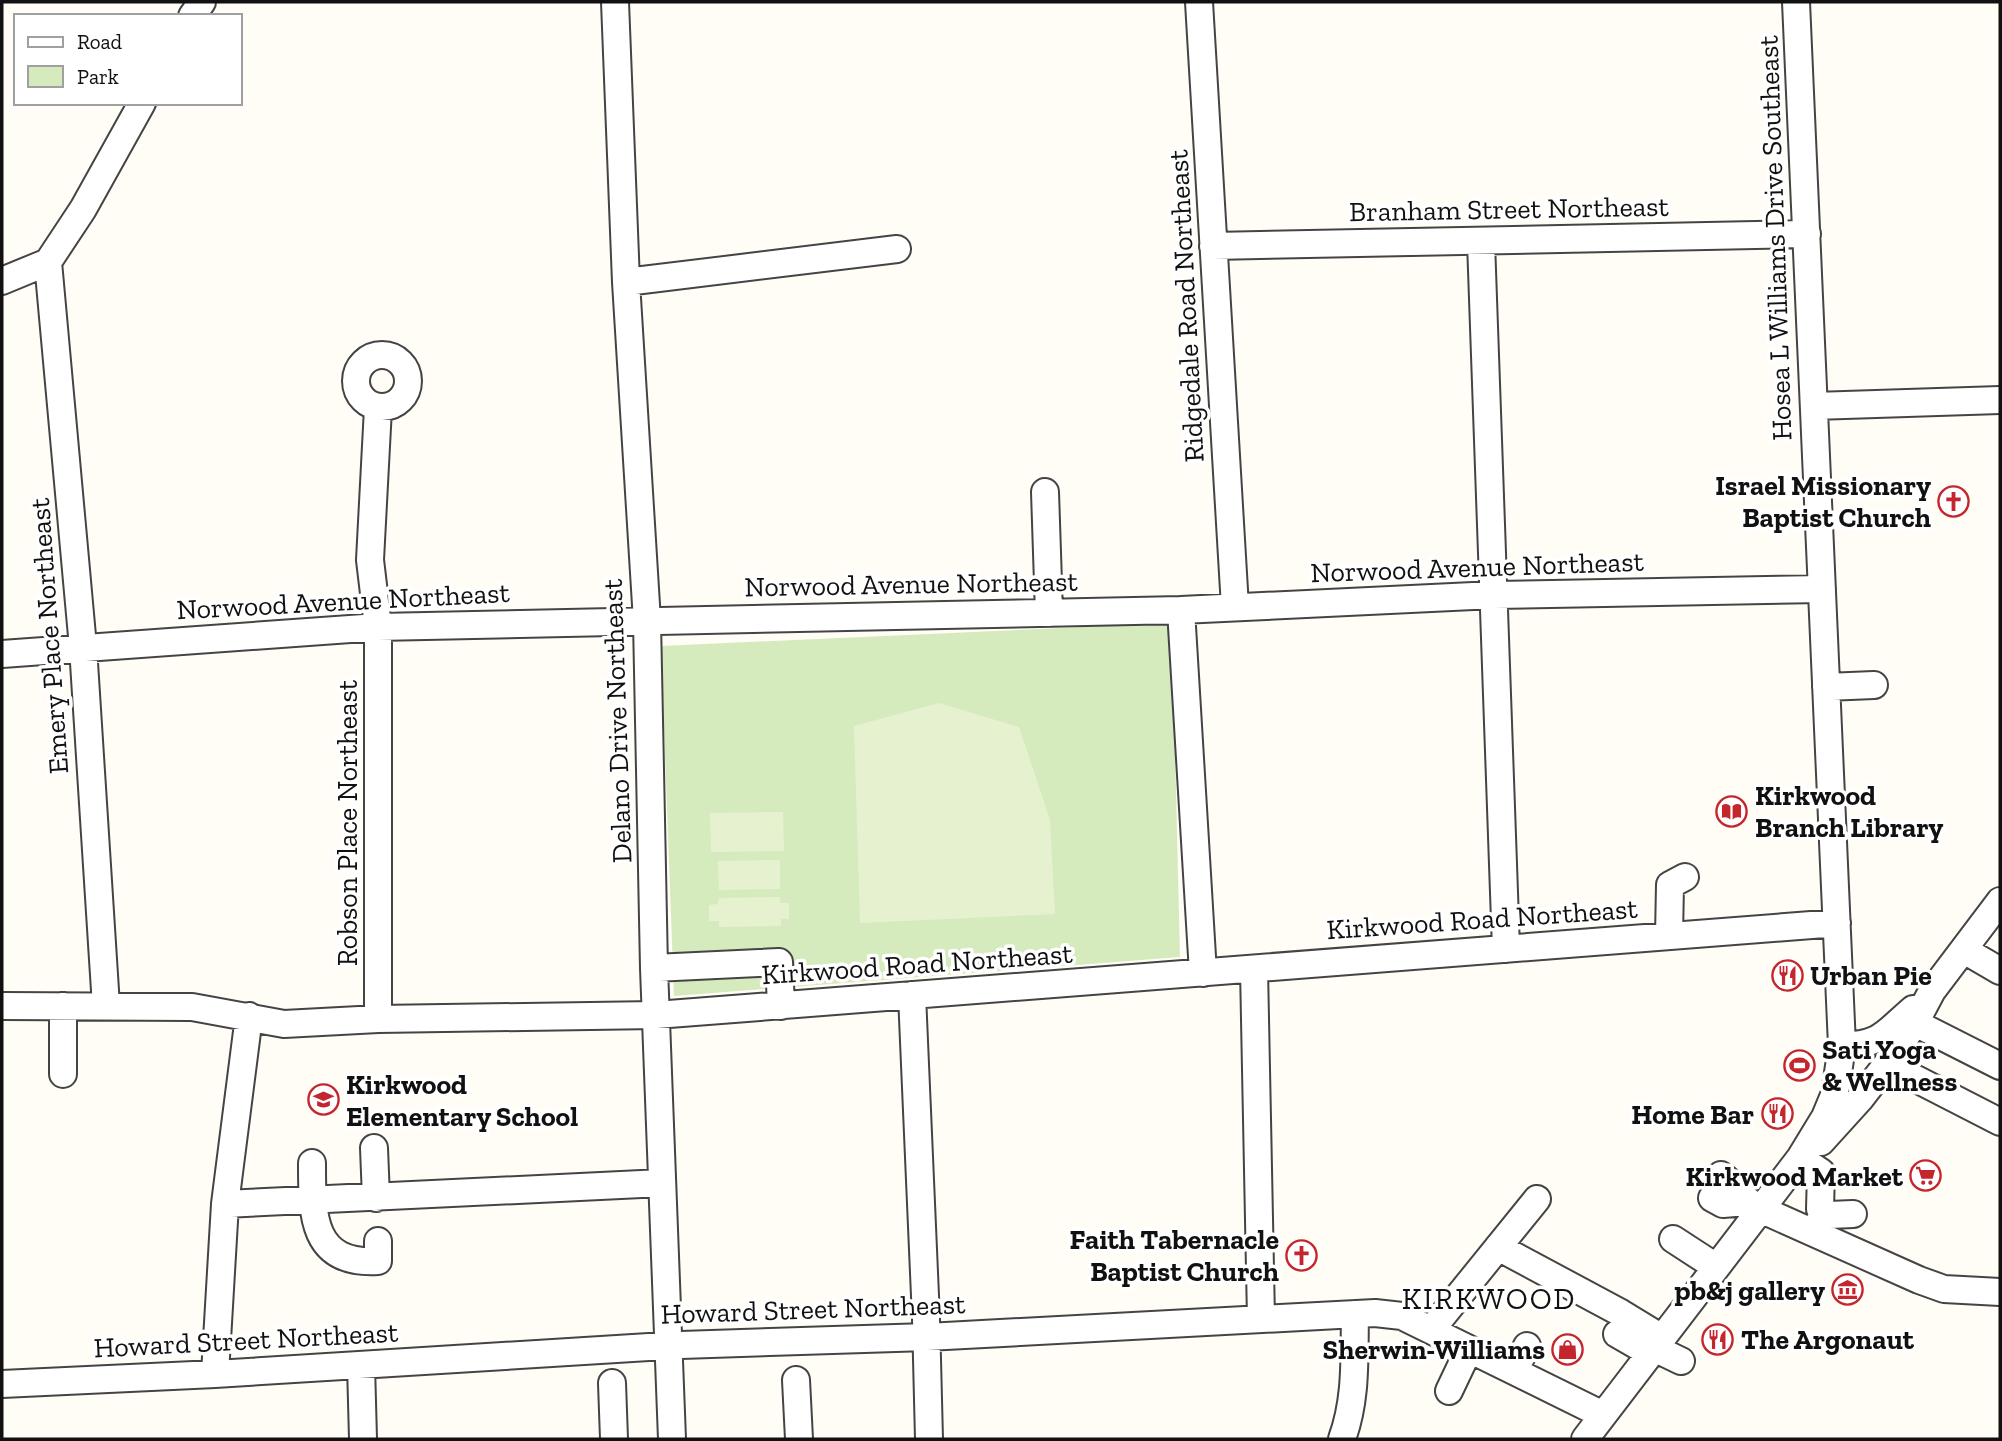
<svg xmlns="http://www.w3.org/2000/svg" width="2002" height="1441" font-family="'Zilla Slab',serif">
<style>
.green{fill:#d5ebbd}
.pitch{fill:#e6f2cf}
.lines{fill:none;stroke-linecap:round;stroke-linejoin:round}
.minor-casing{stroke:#444;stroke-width:30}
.minor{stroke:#fff;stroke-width:26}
.labels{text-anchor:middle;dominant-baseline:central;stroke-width:7;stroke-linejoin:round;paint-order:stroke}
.street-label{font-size:28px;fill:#111;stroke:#fff}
.poi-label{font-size:28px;font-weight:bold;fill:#111;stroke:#fff;text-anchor:end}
.neighbourhood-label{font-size:30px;letter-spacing:2px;fill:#111;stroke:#fff}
</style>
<rect width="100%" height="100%" fill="#fffdf5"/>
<path class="green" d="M1172,623L1180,957L674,996L661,646Z"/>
<path class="pitch" d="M939,703L1019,727L1050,820L1055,914L860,923L854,726Z
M783,812L784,851L711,852L710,813Z
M780,860V889L719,890L718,861Z
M780,897V903H789V919H781V926L719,927V921H709V905L718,904L719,898Z"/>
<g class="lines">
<defs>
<path id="minor" d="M615,2L626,282L647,621L654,968L672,1439
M1199,2L1235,607
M192,16L202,2
M1481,242L1506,949
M1213,246L1807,234
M48,262L83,647L106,1006
M2,281L48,262L83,209L142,103
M626,282L897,249
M356 381a26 26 0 1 1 52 0a26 26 0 1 1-52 0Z
M1814,406L2000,400
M378,408L370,560L378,627V1019
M1045,492L1049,613
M1181,610L1203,973
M2,654L378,627L1181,610L1494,595L1822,589
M1826,687L1874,685
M1669,936L1670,885L1685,877
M1964,950L2000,971
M654,968L779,962L781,1006
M1254,969L1261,1319
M912,995L926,1319L929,1439
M2,1006L192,1007L284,1024L378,1019L656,1015L1837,923
M1915,1023L2000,1066
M1842,1046C1882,1044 1884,1034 1913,1009
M1887,1064L2000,1122
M63,1074V1006
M1821,1142L1860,1099L1887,1064L1915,1023L1932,991L2000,901
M374,1148L376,1198
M1800,1158L1821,1172L1820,1209L1825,1212L1813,1232
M312,1163C312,1214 311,1265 378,1261V1241
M1721,1175C1738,1186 1740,1199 1760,1209L1919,1280L1944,1289L2000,1292
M1712,1198L1723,1204L1746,1202
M225,1204L662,1183
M1825,1212L1829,1215L1853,1214
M1673,1239L1716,1267
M1498,1247L1621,1313L1662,1338
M1431,1330L1537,1199
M1617,1334L1650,1353
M1654,1348L1681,1361
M361,1365L363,1439
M1514,1371L1527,1346
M215,1374L225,1204L249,1016
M796,1380L799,1439
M612,1383L614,1439
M2,1384L215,1374L681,1345L927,1337L1375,1313L1402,1316L1603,1415
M1449,1391L1469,1349
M1342,1439C1357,1398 1354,1357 1355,1314
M1585,1439L1800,1158L1825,1117L1835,1093L1842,1046L1796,2"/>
</defs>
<use href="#minor" class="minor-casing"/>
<use href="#minor" class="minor"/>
</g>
<defs>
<symbol id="church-ring" viewBox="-11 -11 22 22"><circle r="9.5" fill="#fff" stroke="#c4262e" stroke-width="1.5"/><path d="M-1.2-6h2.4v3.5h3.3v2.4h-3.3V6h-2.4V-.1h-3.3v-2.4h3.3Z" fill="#c4262e"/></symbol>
<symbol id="library-ring" viewBox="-11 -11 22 22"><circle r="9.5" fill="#fff" stroke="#c4262e" stroke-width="1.5"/><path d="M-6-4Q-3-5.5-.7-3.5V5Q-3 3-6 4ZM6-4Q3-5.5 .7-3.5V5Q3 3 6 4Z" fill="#c4262e"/></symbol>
<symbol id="restaurant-ring" viewBox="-11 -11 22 22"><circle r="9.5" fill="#fff" stroke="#c4262e" stroke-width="1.5"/><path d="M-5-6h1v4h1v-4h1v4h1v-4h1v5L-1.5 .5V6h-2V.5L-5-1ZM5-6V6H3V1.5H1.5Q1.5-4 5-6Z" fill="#c4262e"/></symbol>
<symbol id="stadium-ring" viewBox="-11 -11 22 22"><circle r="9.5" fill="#fff" stroke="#c4262e" stroke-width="1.5"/><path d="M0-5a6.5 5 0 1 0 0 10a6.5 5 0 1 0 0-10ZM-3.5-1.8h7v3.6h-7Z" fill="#c4262e"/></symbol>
<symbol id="school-ring" viewBox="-11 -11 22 22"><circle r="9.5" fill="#fff" stroke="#c4262e" stroke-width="1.5"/><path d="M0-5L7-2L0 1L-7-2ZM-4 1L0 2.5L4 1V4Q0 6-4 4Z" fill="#c4262e"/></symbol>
<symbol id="supermarket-ring" viewBox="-11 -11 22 22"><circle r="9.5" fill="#fff" stroke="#c4262e" stroke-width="1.5"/><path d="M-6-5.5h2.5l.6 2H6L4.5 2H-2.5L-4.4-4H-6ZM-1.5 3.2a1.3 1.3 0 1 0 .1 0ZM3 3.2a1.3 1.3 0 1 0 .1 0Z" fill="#c4262e"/></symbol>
<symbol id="museum-ring" viewBox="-11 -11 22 22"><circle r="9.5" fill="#fff" stroke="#c4262e" stroke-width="1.5"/><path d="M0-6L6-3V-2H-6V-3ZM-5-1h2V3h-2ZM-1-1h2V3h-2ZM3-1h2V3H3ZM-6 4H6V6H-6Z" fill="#c4262e"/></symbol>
<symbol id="shop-ring" viewBox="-11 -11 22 22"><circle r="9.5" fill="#fff" stroke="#c4262e" stroke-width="1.5"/><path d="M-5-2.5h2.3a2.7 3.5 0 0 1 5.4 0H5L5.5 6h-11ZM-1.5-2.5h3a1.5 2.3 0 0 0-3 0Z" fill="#c4262e"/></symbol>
</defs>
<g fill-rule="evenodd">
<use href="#church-ring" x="1936" y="484" width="35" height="35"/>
<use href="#library-ring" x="1714" y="794" width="35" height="35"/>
<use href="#restaurant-ring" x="1770" y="958" width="35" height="35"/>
<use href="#stadium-ring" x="1782" y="1048" width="35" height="35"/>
<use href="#school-ring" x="306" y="1082" width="35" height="35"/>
<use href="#restaurant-ring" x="1760" y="1096" width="35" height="35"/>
<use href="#supermarket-ring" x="1908" y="1158" width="35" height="35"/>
<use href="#church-ring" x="1284" y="1238" width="35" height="35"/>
<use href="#museum-ring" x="1830" y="1272" width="35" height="35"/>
<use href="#restaurant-ring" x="1700" y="1322" width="35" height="35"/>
<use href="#shop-ring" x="1550" y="1332" width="35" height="35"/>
</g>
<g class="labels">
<g class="street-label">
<text transform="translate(1509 209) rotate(-1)">Branham Street Northeast</text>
<text transform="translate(1775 238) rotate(-92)">Hosea L Williams Drive Southeast</text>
<text transform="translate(1186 306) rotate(-93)">Ridgedale Road Northeast</text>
<text transform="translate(1477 567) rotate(-2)">Norwood Avenue Northeast</text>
<text transform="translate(911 584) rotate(-1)">Norwood Avenue Northeast</text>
<text transform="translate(343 601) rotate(-3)">Norwood Avenue Northeast</text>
<text transform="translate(49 636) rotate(-94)">Emery Place Northeast</text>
<text transform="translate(617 721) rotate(-92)">Delano Drive Northeast</text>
<text transform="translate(347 823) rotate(-90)">Robson Place Northeast</text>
<text transform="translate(1482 919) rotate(-4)">Kirkwood Road Northeast</text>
<text transform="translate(917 964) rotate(-4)">Kirkwood Road Northeast</text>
<text transform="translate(813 1309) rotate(-2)">Howard Street Northeast</text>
<text transform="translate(246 1340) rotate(-3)">Howard Street Northeast</text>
</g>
<g class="poi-label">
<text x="1931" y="485">Israel Missionary<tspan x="1931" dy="32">Baptist Church</tspan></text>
<text x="1755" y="795" text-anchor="start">Kirkwood<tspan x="1755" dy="32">Branch Library</tspan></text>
<text x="1810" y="975" text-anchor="start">Urban Pie</text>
<text x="1822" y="1049" text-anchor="start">Sati Yoga<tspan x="1822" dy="32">&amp; Wellness</tspan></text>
<text x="346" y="1084" text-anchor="start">Kirkwood<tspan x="346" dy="32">Elementary School</tspan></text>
<text x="1754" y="1114">Home Bar</text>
<text x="1903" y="1176">Kirkwood Market</text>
<text x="1279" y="1239">Faith Tabernacle<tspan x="1279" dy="32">Baptist Church</tspan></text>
<text x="1825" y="1290">pb&amp;j gallery</text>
<text x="1741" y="1339" text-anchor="start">The Argonaut</text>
<text x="1545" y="1349">Sherwin-Williams</text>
</g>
<g class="neighbourhood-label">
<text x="1489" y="1299">KIRKWOOD</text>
</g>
</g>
<rect width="2002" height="1441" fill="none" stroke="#111111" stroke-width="7"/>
<rect x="14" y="14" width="228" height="91" fill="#ffffff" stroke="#a0a0a0" stroke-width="2"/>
<rect x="28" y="37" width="35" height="10" fill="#ffffff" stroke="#a0a0a0" stroke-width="2"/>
<text x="77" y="49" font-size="21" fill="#111111">Road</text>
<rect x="28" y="66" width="35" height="21" fill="#d5ebbd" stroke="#a0a0a0" stroke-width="2"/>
<text x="77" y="84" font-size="21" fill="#111111">Park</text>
</svg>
